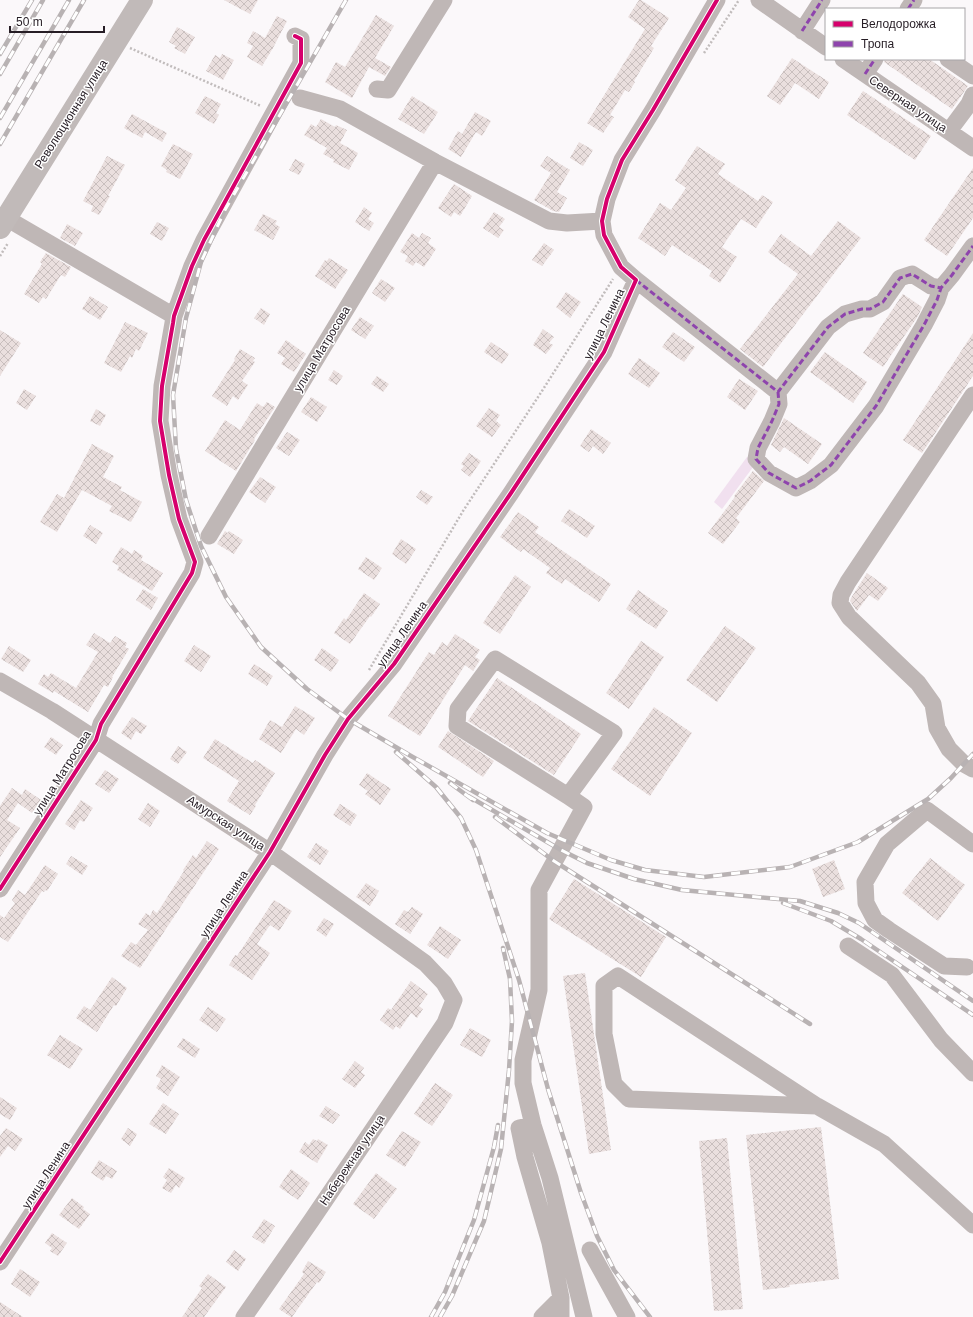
<svg xmlns="http://www.w3.org/2000/svg" width="973" height="1317" font-family="Helvetica,sans-serif">
<style>
.grass{fill:#f1e0ef}
.building{fill:url(#building-cross-hatch)}
.lines{fill:none;stroke-linecap:round;stroke-linejoin:round}
.path{stroke:#c1bcbc;stroke-width:2.5;stroke-dasharray:2 2;stroke-linecap:butt}
.minor{stroke:#bfb7b6;stroke-width:17}
.major{stroke:#c1bab9;stroke-width:22}
.rail-casing{stroke:#b8b2b3;stroke-width:4.5}
.rail{stroke:#fff;stroke-width:3;stroke-dasharray:9;stroke-linecap:butt}
.quiet{stroke:#8e44ad;stroke-width:3;stroke-dasharray:6 3;stroke-linecap:butt}
.cycleway-casing{stroke:#fff;stroke-width:6}
.cycleway{stroke:#d6006c;stroke-width:4}
.labels{text-anchor:middle;dominant-baseline:central;stroke-width:3;stroke-linejoin:round;paint-order:stroke}
.street-label{font-size:12px;fill:#261d25;stroke:#fff}
</style>
<defs>
<pattern id="building-cross-hatch" width="8" height="8" patternUnits="userSpaceOnUse"><rect width="8" height="8" fill="#eadfde"/><path d="M0 0l8 8M0 8l8-8" fill="none" stroke="#c9bfbe"/></pattern>
</defs>
<rect width="100%" height="100%" fill="#fbf8fa"/>
<path class="grass" d="M747,457L756,463L722,509L714,502Z"/>
<path class="building" d="M224,0H258L250,14Z
M639,0H641L669,18L651,46L654,48L634,81L635,82L629,92L625,90L610,115L614,117L603,133L587,123L645,29L628,17Z
M376,15L394,26L375,58L391,67L385,76L369,67L352,98L325,82L336,62L345,67Z
M277,16L287,21L273,48L262,66L247,57L253,46L247,43L253,31L265,38Z
M177,27L195,37L185,54L174,48L176,46L169,42Z
M222,54L234,60L223,80L206,71L215,55L220,58Z
M792,58L829,82L819,99L795,83L780,105L767,96Z
M885,59H929L968,86L952,109L884,62Z
M863,91L931,136L915,160L847,115Z
M205,96L221,104L216,113L219,115L214,124L195,113Z
M412,96L438,112L424,134L398,119Z
M475,112L491,121L482,136L476,132L461,157L448,149L458,131L462,134Z
M132,114L167,133L162,142L145,132L142,138L124,128Z
M321,119L335,127L336,125L347,130L340,143L358,153L349,170L333,162L334,160L323,154L327,148L304,135L311,124L316,127Z
M579,142L593,150L583,166L570,158Z
M173,144L193,154L180,179L166,172L167,170L161,166Z
M697,146L725,164L718,174L758,201L762,195L773,202L756,228L741,219L722,247L737,257L720,283L709,276L712,271L672,245L665,256L638,238L660,203L671,210L686,188L675,180Z
M107,156L125,165L108,196H110L99,215L91,211L93,206L83,201Z
M547,156L570,170L557,192L567,198L559,212L553,211L534,200L551,173L540,166Z
M295,159L305,164L299,175L289,170Z
M973,168V218L947,256L924,240Z
M454,184L472,196L460,216L454,212L451,217L438,208Z
M364,207L372,213L368,219L374,223L369,231L355,222Z
M494,212L505,219L499,227L504,230L498,238L483,228Z
M263,214L277,221L275,224L280,227L273,240L254,230Z
M838,221L861,238L763,367L740,349L798,274L768,252L781,234L811,256Z
M157,222L169,228L162,241L150,234Z
M67,224L83,233L75,246L60,238Z
M412,233L419,238L422,233L431,238L428,243L436,249L424,267L416,262L413,266L405,261L408,256L400,252Z
M544,243L554,250L542,266L532,260Z
M46,253L71,267L65,277L61,275L46,299L43,297L39,303L24,294L42,264L40,262Z
M329,258L348,270L335,289L315,276L325,260L327,261Z
M381,279L395,288L385,302L372,293Z
M566,292L581,302L570,318L556,307Z
M903,294L922,307L918,316L883,367L863,353Z
M90,296L108,307L100,320L82,309Z
M261,308L270,314L264,325L254,318Z
M360,317L374,326L365,339L351,330Z
M125,322L148,333L139,351L136,349L132,358L130,356L121,372L104,363Z
M543,329L554,337L549,343L553,345L546,354L533,345Z
M0,330L21,343L0,376Z
M673,332L695,347L684,362L662,347Z
M973,333V376L922,453L903,440Z
M286,340L306,354L294,372L281,364L285,358L277,353Z
M491,342L509,354L502,364L484,352Z
M240,349L255,358L253,361L255,362L242,381L248,385L238,400L233,396L227,406L212,396L235,360L234,359Z
M825,352L867,382L853,403L810,372Z
M639,358L660,373L649,388L628,374Z
M334,370L343,376L337,385L328,380Z
M377,376L389,384L383,392L371,384Z
M739,379L758,391L745,410L727,397Z
M24,389L36,396L27,410L16,403Z
M311,397L327,407L317,422L301,412Z
M267,402L275,407L254,439L255,440L236,471L205,451L225,420L240,430L257,403L263,407Z
M489,408L500,415L496,421L501,425L492,437L476,426Z
M96,409L106,415L100,426L90,421Z
M784,418L822,444L808,464L784,447L780,452L771,445Z
M591,429L611,443L603,454L593,446L589,452L580,446Z
M287,432L300,440L289,456L276,448Z
M92,444L114,456L103,477L122,487L120,490L142,502L131,522L109,511L112,506L82,490L57,532L40,522L57,494L64,498Z
M469,453L481,461L470,477L461,470L464,466L461,464Z
M753,471L764,481L736,518L740,522L723,544L708,533L735,497L734,496Z
M260,477L276,487L265,503L249,492Z
M421,490L433,497L427,505L416,497Z
M569,509L595,526L587,538L561,521Z
M518,512L539,527L535,532L611,584L599,602L565,579L562,584L546,573L550,568L523,549L521,552L500,537Z
M90,525L103,533L96,544L83,536Z
M225,531L228,533L229,531L243,540L234,554L217,544Z
M401,539L416,549L406,564L392,554Z
M121,547L132,554L134,550L143,556L141,560L163,573L152,591L117,570L119,566L112,562Z
M366,557L382,568L374,580L358,569Z
M867,573L888,588L878,601L869,595L857,611L850,601L851,598Z
M515,575L531,587L500,634L483,623Z
M143,589L158,598L151,610L136,600Z
M638,590L668,611L656,629L626,609Z
M364,593L380,604L371,617L370,616L350,644L334,633L344,618L346,620Z
M725,626L756,648L717,702L686,680Z
M94,633L110,643L115,636L127,643L125,647L129,649L112,677H113L108,687L104,685L88,712L54,691L53,693L38,684L44,674L48,677L51,673L76,688L98,652L86,645Z
M455,634L480,650L475,657L480,660L473,671L465,665L420,736L388,716L429,652L434,655L442,642L447,646Z
M641,641L664,657L629,709L606,693Z
M194,645L211,656L201,672L184,661Z
M9,646L31,660L23,672L1,659Z
M322,648L339,660L331,672L314,660Z
M254,664L273,676L267,686L248,674Z
M497,678L581,734L554,775L468,721Z
M295,706L315,718L304,735L296,729L281,753L259,739L270,720L282,727Z
M654,707L692,733L650,796L611,769Z
M132,717L147,726L141,734L136,731L131,740L121,733Z
M448,731L494,761L483,777L438,747Z
M51,737L63,745L56,755L44,747Z
M215,739L253,763L255,760L275,773L255,805L256,806L250,815L227,801L239,781L203,758Z
M178,746L187,752L178,764L170,759Z
M105,770L119,779L109,793L95,784Z
M367,773L391,789L380,805L365,794L368,791L359,785Z
M12,788L22,795L25,789L41,800L32,813L18,803L7,820L20,828L0,857V806Z
M81,800L93,808L84,822L80,820L74,830L65,824Z
M148,803L160,811L150,827L138,819Z
M340,804L357,815L350,826L333,815Z
M207,841L219,849L140,968L121,956L131,942L136,945L148,930L138,924L146,913L150,916L153,910L157,913L184,871L183,870L193,855L196,858Z
M316,843L329,851L320,865L307,857Z
M71,856L88,866L82,875L66,864Z
M930,858L965,885L938,921L902,893Z
M834,860L845,889L823,897L812,869Z
M45,865L58,874L47,891L45,890L44,892L42,891L8,942L0,937V915L4,918L15,903L12,900L18,890L25,895Z
M574,879L666,937L641,977L549,919Z
M366,883L379,891L370,906L356,897Z
M274,900L292,911L279,931L270,925L257,944L270,953L252,980L229,965L235,955L237,956Z
M412,907L423,914L410,934L395,924L404,910L408,912Z
M324,918L334,924L326,937L316,930Z
M440,926L461,940L448,959L427,945Z
M585,973L611,1150L589,1154L563,976Z
M112,977L127,988L116,1006L114,1005L97,1032L76,1018L84,1006L90,1010Z
M411,981L428,994L419,1006L423,1009L417,1018L411,1013L400,1029L396,1026L393,1030L380,1020L388,1008L391,1010Z
M208,1007L226,1019L217,1032L199,1020Z
M470,1028L491,1040L482,1057L460,1045Z
M60,1035L83,1049L70,1069L47,1055Z
M183,1038L200,1049L195,1058L177,1047Z
M355,1061L364,1068L361,1072L365,1075L355,1088L342,1079Z
M162,1065L180,1077L168,1096L156,1088L161,1079L156,1076Z
M435,1083L453,1095L432,1126L414,1114Z
M0,1097L17,1108L10,1120L0,1114Z
M163,1103L179,1114L166,1134L149,1124Z
M326,1106L340,1115L333,1124L319,1116Z
M821,1127L839,1279L789,1285L790,1287L763,1290L746,1135Z
M6,1128L23,1139L15,1151L8,1146L0,1157V1136Z
M128,1128L137,1134L130,1146L121,1139Z
M402,1131L421,1142L405,1167L386,1155Z
M727,1138L743,1309L714,1311L699,1141Z
M313,1139L317,1141L318,1139L328,1145L317,1163L299,1152L305,1142L309,1145Z
M99,1160L117,1171L112,1179L106,1176L103,1181L91,1173Z
M169,1168L185,1178L179,1188L176,1185L171,1193L162,1188L167,1180L163,1177Z
M291,1169L310,1183L298,1200L279,1187Z
M376,1173L397,1189L374,1219L353,1204Z
M72,1198L84,1207L83,1209L90,1214L79,1229L59,1215Z
M264,1219L275,1226L264,1244L252,1237Z
M52,1233L67,1243L58,1256L50,1251L52,1248L45,1243Z
M234,1250L246,1259L238,1271L226,1262Z
M308,1261L326,1272L319,1283L317,1282L292,1317H291L279,1309L304,1274L302,1272Z
M20,1269L40,1282L30,1297L11,1284Z
M208,1274L226,1287L204,1317H182L202,1288L199,1286Z
M0,1302L23,1317H0Z"/>
<g class="lines">
<path class="path" d="M130,48L261,106
M704,53L739,0
M0,256L8,243
M369,670L463,511L542,391L613,279"/>
<path class="minor" d="M759,0L826,47
M908,9L914,0
M802,31L822,0
M843,59L973,148
M948,59L973,76
M865,74L875,59
M377,89L388,90L444,0
M300,98L340,109L435,162L549,221L567,223L602,221
M949,131L969,104L973,95
M6,218L174,316
M636,280L778,392L828,327L845,314L862,309H870L883,302L900,278L912,274L931,286L941,288L952,275L973,246
M778,392L779,404L772,421L758,448L756,459L769,473L796,488L810,481L831,465L876,406L924,325L937,300L941,288
M973,395L848,582L841,595L840,603L849,617L918,683L933,704L937,728L949,749L964,764L973,769
M209,536L435,162
M0,681L52,711L270,852L425,963L444,983L454,1000L445,1023L311,1221L244,1317
M568,796L614,733L495,659L458,709L457,726L568,796L584,807L539,890V990L523,1060V1083L533,1125L550,1178L584,1317
M0,889L96,740L101,724L192,573L195,562L179,519L169,475L160,421L162,386L173,323L174,316L192,266L204,240L301,63V39L295,36
M848,946L892,975L941,1040L973,1073
M967,967L944,966L889,930L875,920L866,903L865,882L887,844L927,810L973,844
M817,1106L629,1099L614,1084L604,1034V986L618,976L817,1106L884,1144L973,1225
M533,1125L519,1128L525,1157L550,1243L561,1298V1317
M590,1250L627,1317
M0,1262L270,852L325,755L348,719L394,664L511,493L604,352L636,280L621,267L604,235L602,221L607,199L622,160L653,110L717,0
M542,1317L561,1298"/>
<path class="major" d="M0,228L142,0"/>
<defs>
<path id="rail" d="M346,0L225,210L201,262L186,318L173,395L176,449L186,500L201,546L226,597L261,647L307,689L348,719L411,756L547,833L611,860L645,870L704,877L790,867L858,842L928,799L951,778L973,754
M0,54L32,0
M0,74L43,0
M0,118L69,0
M0,144L84,0
M396,752L436,787L461,818L476,850L519,980L548,1089L581,1193L597,1236L614,1270L650,1317
M450,783L473,800
M468,796L561,850L587,863L634,879L682,890L800,901L838,913L859,923L973,1001
M495,817L554,861L810,1024
M783,903L831,921L861,939L973,1015
M431,1317L445,1292L474,1220L494,1147L498,1125
M440,1317L452,1296L484,1221L501,1149L509,1070L512,1021L510,979L503,948"/>
</defs>
<use href="#rail" class="rail-casing"/>
<use href="#rail" class="rail"/>
<path class="quiet" d="M908,9L914,0
M802,31L822,0
M865,74L875,59
M636,280L778,392L828,327L845,314L862,309H870L883,302L900,278L912,274L931,286L941,288L952,275L973,246
M778,392L779,404L772,421L758,448L756,459L769,473L796,488L810,481L831,465L876,406L924,325L937,300L941,288"/>
<defs>
<path id="cycleway" d="M0,889L96,740L101,724L192,573L195,562L179,519L169,475L160,421L162,386L173,323L174,316L192,266L204,240L301,63V39L295,36
M0,1262L270,852L325,755L348,719L394,664L511,493L604,352L636,280L621,267L604,235L602,221L607,199L622,160L653,110L717,0"/>
</defs>
<use href="#cycleway" class="cycleway-casing"/>
<use href="#cycleway" class="cycleway"/>
</g>
<g class="labels">
<g class="street-label">
<text transform="translate(908 104) rotate(34)">Северная улица</text>
<text transform="translate(71 114) rotate(-58)">Революционная улица</text>
<text transform="translate(604 324) rotate(-64)">улица Ленина</text>
<text transform="translate(322 349) rotate(-59)">улица Матросова</text>
<text transform="translate(402 634) rotate(-55)">улица Ленина</text>
<text transform="translate(62 773) rotate(-58)">улица Матросова</text>
<text transform="translate(226 823) rotate(33)">Амурская улица</text>
<text transform="translate(224 904) rotate(-57)">улица Ленина</text>
<text transform="translate(352 1160) rotate(-56)">Набережная улица</text>
<text transform="translate(46 1175) rotate(-57)">улица Ленина</text>
</g>
</g>
<rect x="825" y="8" width="140" height="52" fill="#ffffff" stroke="#a8a5a8"/>
<rect x="833" y="21" width="20" height="6" fill="#d6006c" stroke="#a8a5a8"/>
<text x="861" y="28" font-size="12" fill="#261d25">Велодорожка</text>
<rect x="833" y="41" width="20" height="6" fill="#8e44ad" stroke="#a8a5a8"/>
<text x="861" y="48" font-size="12" fill="#261d25">Тропа</text>
<path d="M10 26v6h94v-6" fill="none" stroke="#261d25" stroke-width="2"/>
<text x="16" y="26" font-size="12" fill="#261d25" stroke="#ffffff" stroke-width="3" paint-order="stroke">50 m</text>
</svg>
